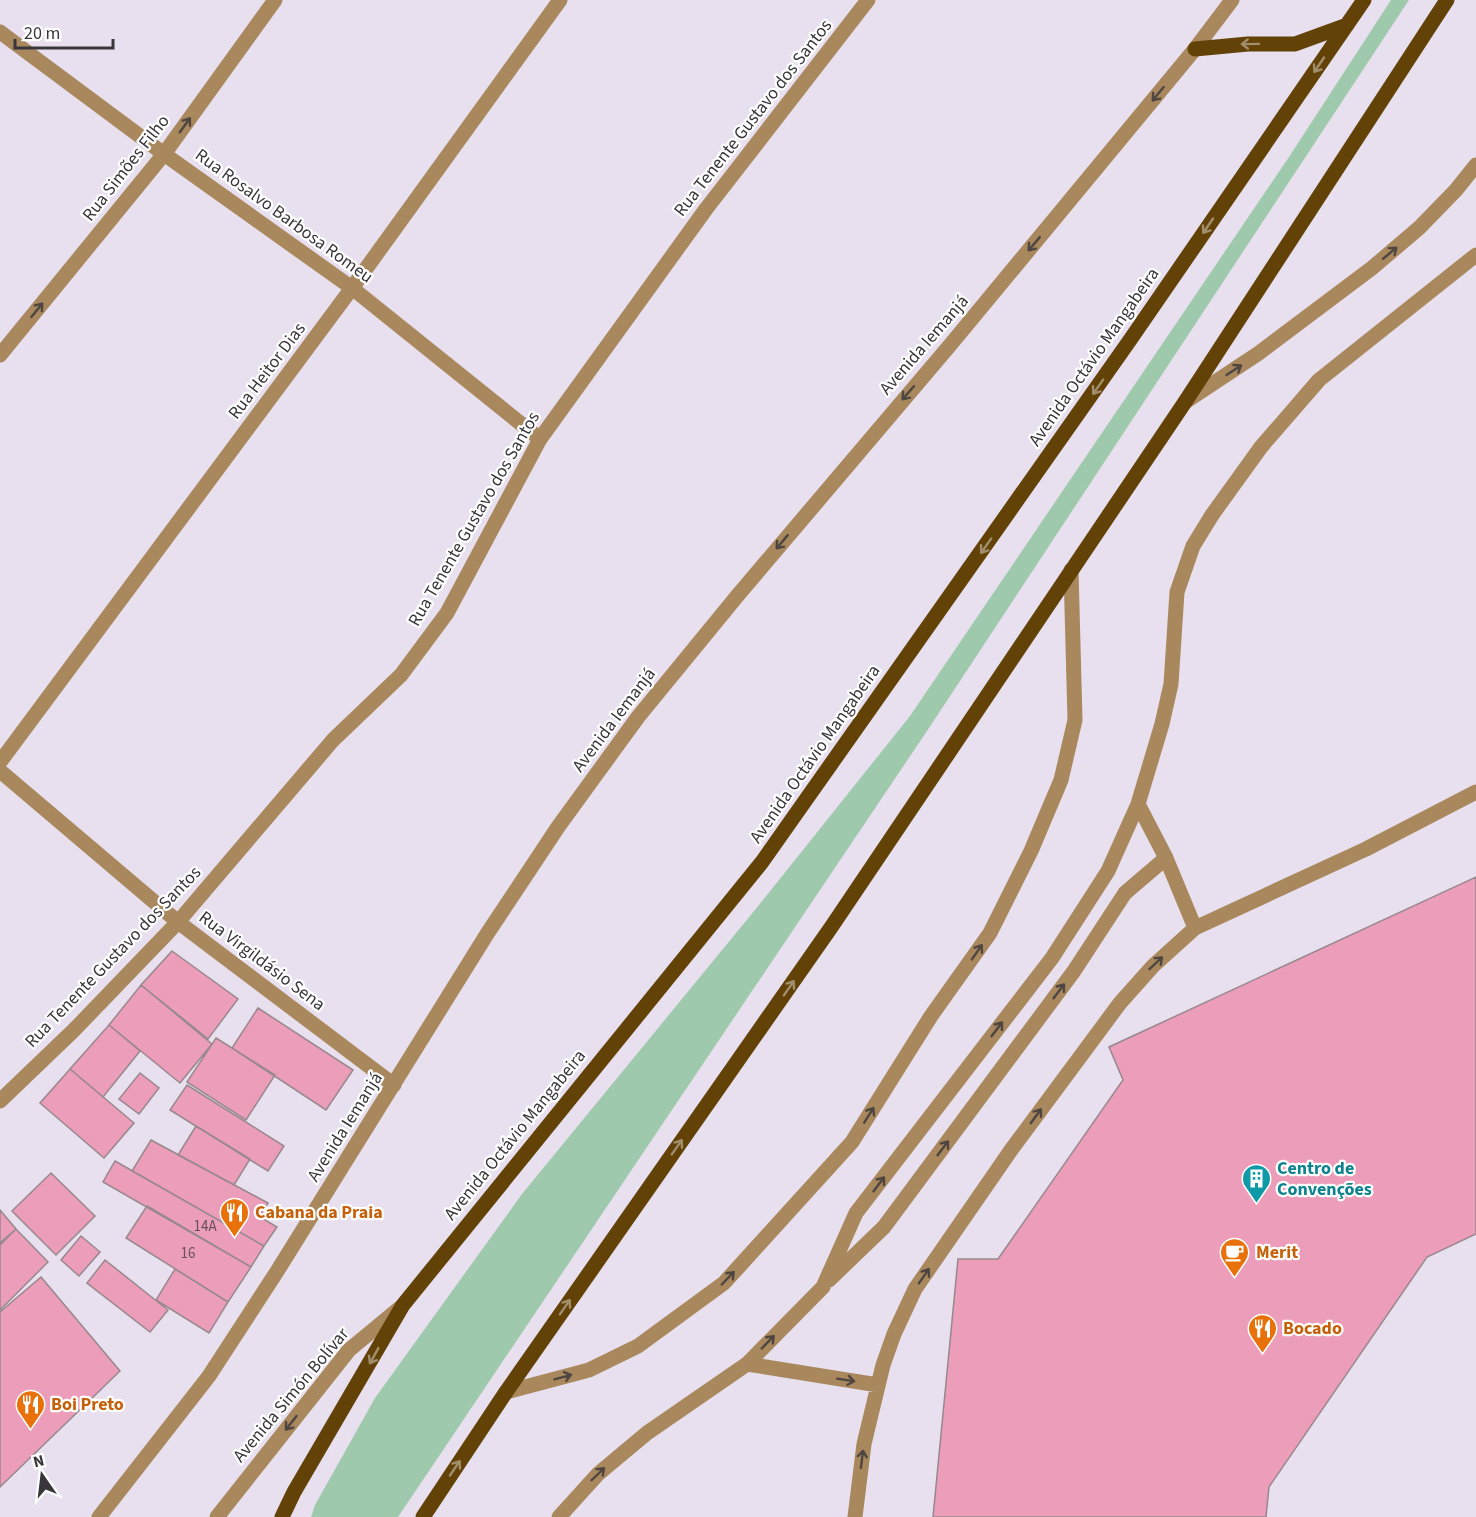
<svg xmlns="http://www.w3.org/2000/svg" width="1476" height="1517" font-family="'Source Sans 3',sans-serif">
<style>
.green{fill:#9fc9ac}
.building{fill:#ec9db9;stroke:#97888d;stroke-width:1.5}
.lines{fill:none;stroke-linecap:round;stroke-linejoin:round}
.minor{stroke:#a8885c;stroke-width:15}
.major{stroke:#634208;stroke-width:15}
.oneway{stroke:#a18e6b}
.oneway2{stroke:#4f4642}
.labels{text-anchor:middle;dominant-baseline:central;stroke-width:4.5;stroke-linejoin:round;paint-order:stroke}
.number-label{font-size:15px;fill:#66505a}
.street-label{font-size:18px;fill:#39363b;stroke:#fff}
.culture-label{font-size:18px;font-weight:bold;fill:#0d838f;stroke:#fff;text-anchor:start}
.food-label{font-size:18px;font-weight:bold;fill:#c56008;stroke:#fff;text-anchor:start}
</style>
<rect width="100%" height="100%" fill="#e8e0ee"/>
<path class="green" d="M1391,0H1409L927,731L398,1517H311L315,1505L375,1398L522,1194L759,905L910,716L1289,157Z"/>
<path class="building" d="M1476,877V1234L1427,1257L1269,1487L1266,1517H933L958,1259H998L1123,1080L1109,1047Z
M172,951L238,999L208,1039L141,985Z
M141,985L212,1044L180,1083L109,1025Z
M258,1008L353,1070L326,1110L232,1048Z
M109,1025L140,1051L103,1097L70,1069Z
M216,1038L275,1075L246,1120L187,1082Z
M70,1069L134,1123L104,1158L40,1103Z
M140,1073L159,1088L139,1114L119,1099Z
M187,1085L284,1146L268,1171L170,1110Z
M196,1126L250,1159L234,1185L178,1155Z
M151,1140L268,1203L260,1217L277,1227L264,1246L132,1171Z
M115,1161L264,1246L251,1267L103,1182Z
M51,1173L95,1216L56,1255L12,1211Z
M147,1206L251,1267L228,1302L126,1238Z
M0,1210L16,1229L0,1243Z
M16,1229L48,1262L0,1310V1245Z
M81,1236L100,1252L79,1276L61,1260Z
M105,1260L168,1310L150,1332L87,1283Z
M175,1269L228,1302L209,1333L156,1300Z
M41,1277L120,1371L0,1487V1312Z"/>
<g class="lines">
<path class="minor" d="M0,32L164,154L352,288L540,439
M0,355L164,154L275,0
M1185,402L1259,353L1372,268L1419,228L1456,190L1476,165
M0,762L352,288L560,0
M0,771L178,922L394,1085
M1138,804L1166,858L1195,928L1366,849L1476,792
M0,1101L74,1030L178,922L333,740L401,675L447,613L540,439L706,209L868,0
M829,1280L884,1227L1074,971L1125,893L1166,858
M747,1364L878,1385
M506,1392L589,1370L638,1346L724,1283L852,1142L931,1016L990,933L1031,851L1061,780L1075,720L1071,570
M99,1517L209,1376L276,1273L487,934L558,827L638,717L738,595L951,344L1195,49L1232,0
M217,1517L349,1350L401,1307
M559,1517L598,1474L647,1433L747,1364L823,1287L856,1213L1052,958L1108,871L1138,804L1162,724L1171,684L1177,592L1193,546L1212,515L1261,447L1319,380L1476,255
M855,1517L864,1444L883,1365L894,1334L915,1289L1011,1150L1120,1003L1153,966L1195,928"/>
<path class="major" d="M1195,49L1248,44H1295L1347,25
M282,1517L294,1492L403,1305L762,862L1130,340L1364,0
M423,1517L506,1392L832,926L1185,402L1447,0"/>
</g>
<defs><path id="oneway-shaft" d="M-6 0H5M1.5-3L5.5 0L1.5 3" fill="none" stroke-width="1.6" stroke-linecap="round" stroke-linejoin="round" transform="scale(1.5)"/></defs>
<g class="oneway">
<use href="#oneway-shaft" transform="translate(1250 44) rotate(179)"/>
<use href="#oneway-shaft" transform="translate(1319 65) rotate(124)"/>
<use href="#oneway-shaft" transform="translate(1208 226) rotate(124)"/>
<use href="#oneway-shaft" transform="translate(1098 387) rotate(125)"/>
<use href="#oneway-shaft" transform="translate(986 546) rotate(125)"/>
<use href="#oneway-shaft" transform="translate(789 988) rotate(-55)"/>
<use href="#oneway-shaft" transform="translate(677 1147) rotate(-55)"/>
<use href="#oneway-shaft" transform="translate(565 1307) rotate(-55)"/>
<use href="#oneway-shaft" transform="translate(374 1356) rotate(119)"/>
<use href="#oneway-shaft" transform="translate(455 1468) rotate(-56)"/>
</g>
<g class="oneway2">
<use href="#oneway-shaft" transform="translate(1158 94) rotate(129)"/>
<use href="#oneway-shaft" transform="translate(185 125) rotate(-54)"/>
<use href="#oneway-shaft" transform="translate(1034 244) rotate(130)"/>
<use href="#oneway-shaft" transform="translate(1390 253) rotate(-40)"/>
<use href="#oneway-shaft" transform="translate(37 310) rotate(-51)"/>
<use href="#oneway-shaft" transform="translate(1234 370) rotate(-33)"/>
<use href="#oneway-shaft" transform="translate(908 393) rotate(131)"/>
<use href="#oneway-shaft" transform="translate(782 542) rotate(130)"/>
<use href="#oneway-shaft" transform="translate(977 952) rotate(-55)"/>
<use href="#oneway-shaft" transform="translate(1156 963) rotate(-43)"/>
<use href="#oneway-shaft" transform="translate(1059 991) rotate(-53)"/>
<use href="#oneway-shaft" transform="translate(997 1029) rotate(-53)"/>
<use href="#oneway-shaft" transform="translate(869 1115) rotate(-58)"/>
<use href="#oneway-shaft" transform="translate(1036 1116) rotate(-54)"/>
<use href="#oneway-shaft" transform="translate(943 1148) rotate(-53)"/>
<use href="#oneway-shaft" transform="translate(879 1184) rotate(-53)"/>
<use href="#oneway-shaft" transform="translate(924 1276) rotate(-55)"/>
<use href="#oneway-shaft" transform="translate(728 1278) rotate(-46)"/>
<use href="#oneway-shaft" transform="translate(768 1342) rotate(-46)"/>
<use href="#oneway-shaft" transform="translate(563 1377) rotate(-15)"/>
<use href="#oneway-shaft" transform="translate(846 1380) rotate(9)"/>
<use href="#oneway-shaft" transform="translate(291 1423) rotate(128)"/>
<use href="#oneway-shaft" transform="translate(862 1459) rotate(-83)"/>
<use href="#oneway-shaft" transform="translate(598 1474) rotate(-44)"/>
</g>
<defs>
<symbol id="building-pin" viewBox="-11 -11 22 30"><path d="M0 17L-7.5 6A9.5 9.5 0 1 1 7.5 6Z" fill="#0f9aa8" stroke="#fff"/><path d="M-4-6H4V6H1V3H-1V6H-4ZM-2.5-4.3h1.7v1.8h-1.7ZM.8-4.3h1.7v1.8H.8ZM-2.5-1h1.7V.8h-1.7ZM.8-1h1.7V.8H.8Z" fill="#fff"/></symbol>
<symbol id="restaurant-pin" viewBox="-11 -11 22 30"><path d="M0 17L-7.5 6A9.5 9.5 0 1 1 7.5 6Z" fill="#e8710a" stroke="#fff"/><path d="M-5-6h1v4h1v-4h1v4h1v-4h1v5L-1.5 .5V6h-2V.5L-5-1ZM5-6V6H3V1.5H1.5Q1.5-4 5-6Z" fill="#fff"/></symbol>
<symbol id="cafe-pin" viewBox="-11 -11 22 30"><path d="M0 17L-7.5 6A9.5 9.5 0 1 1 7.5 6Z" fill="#e8710a" stroke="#fff"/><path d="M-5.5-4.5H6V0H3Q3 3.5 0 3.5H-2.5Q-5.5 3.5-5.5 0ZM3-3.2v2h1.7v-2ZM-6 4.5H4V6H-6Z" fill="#fff"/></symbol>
</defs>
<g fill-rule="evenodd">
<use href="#building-pin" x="1240" y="1162" width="33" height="45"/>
<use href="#restaurant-pin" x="218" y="1196" width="33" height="45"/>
<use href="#cafe-pin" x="1218" y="1236" width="33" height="45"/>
<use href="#restaurant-pin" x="1246" y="1312" width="33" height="45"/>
<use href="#restaurant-pin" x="14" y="1388" width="33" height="45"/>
</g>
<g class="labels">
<g class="number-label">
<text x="205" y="1226">14A</text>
<text x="188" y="1253">16</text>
</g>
<g class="street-label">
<text transform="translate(753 118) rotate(-52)">Rua Tenente Gustavo dos Santos</text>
<text transform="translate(126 168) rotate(-52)">Rua Simões Filho</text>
<text transform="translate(284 216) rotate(36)">Rua Rosalvo Barbosa Romeu</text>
<text transform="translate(924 345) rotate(-49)">Avenida Iemanjá</text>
<text transform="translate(1094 357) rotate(-55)">Avenida Octávio Mangabeira</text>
<text transform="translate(267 371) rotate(-53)">Rua Heitor Dias</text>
<text transform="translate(474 519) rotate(-60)">Rua Tenente Gustavo dos Santos</text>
<text transform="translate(614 720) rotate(-53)">Avenida Iemanjá</text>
<text transform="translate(815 754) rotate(-55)">Avenida Octávio Mangabeira</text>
<text transform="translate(113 957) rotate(-46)">Rua Tenente Gustavo dos Santos</text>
<text transform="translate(262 961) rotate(37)">Rua Virgildásio Sena</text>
<text transform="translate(345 1127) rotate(-58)">Avenida Iemanjá</text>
<text transform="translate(515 1135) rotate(-51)">Avenida Octávio Mangabeira</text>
<text transform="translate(291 1395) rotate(-50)">Avenida Simón Bolívar</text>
</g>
<g class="culture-label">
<text x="1277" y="1168">Centro de<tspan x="1277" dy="21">Convenções</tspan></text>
</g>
<g class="food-label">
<text x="255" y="1212">Cabana da Praia</text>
<text x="1256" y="1252">Merit</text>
<text x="1283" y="1328">Bocado</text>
<text x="51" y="1404">Boi Preto</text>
</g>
</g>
<g transform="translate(42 1475) rotate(346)" stroke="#ffffff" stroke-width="4.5" paint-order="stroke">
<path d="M0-4.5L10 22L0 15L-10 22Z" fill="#39363b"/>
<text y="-9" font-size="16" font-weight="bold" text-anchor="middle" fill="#39363b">N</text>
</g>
<path d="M15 39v9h98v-9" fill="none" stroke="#39363b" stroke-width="3"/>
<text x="24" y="39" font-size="18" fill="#39363b" stroke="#ffffff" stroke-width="4.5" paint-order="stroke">20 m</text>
</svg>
